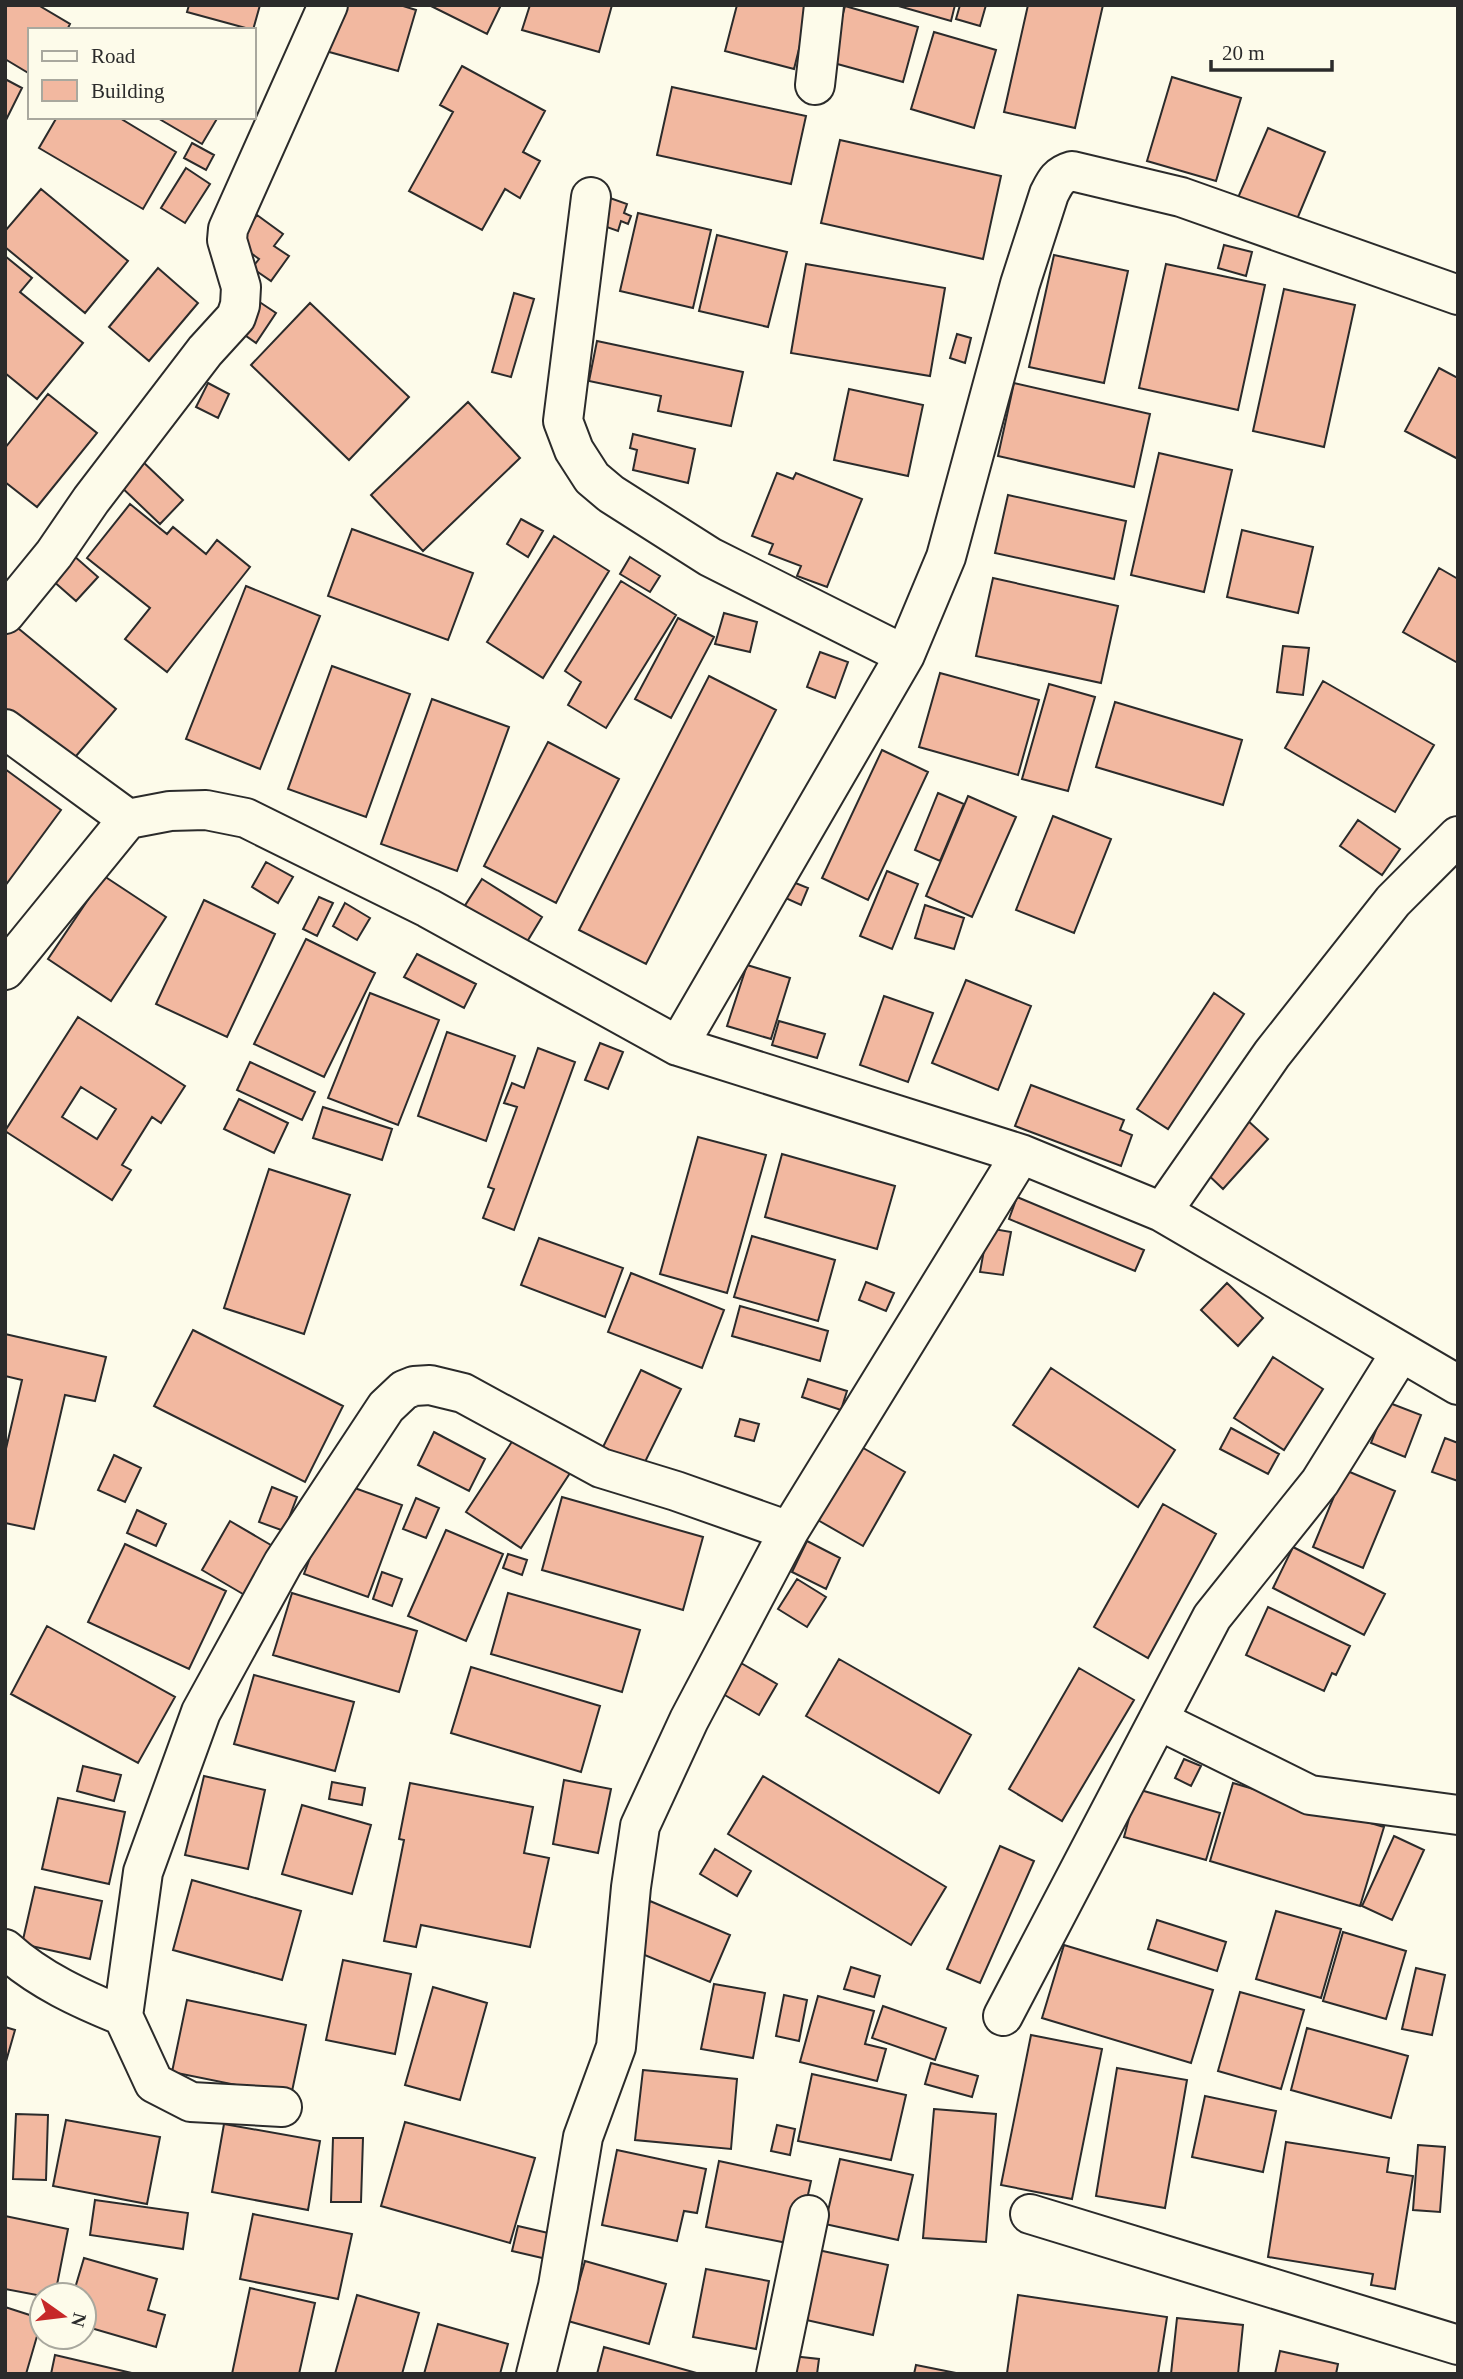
<svg xmlns="http://www.w3.org/2000/svg" width="1463" height="2379" font-family="'Times New Roman',serif">
<style>
.building{fill:#f2b8a0;stroke:#2b2b2b;stroke-width:2;fill-rule:evenodd}
.lines{fill:none;stroke-linecap:round;stroke-linejoin:round}
.minor-casing{stroke:#2b2b2b;stroke-width:42}
.minor{stroke:#fdfbea;stroke-width:38}
</style>
<rect width="100%" height="100%" fill="#fdfbea"/>
<path class="building" d="M7,5H38L70,24L67,30H30V74L5,59V9Z
M189,5H260L253,30L187,12Z
M335,5H400L416,10L398,71L322,50Z
M429,5H501L487,34Z
M530,5H612L599,52L522,30Z
M737,5H810L794,69L725,51Z
M895,5H955L951,21Z
M960,5H986L980,26L956,19Z
M1028,5H1103L1075,128L1004,112Z
M845,6L918,27L903,82L830,62Z
M934,32L996,50L974,128L911,109Z
M462,66L545,111L523,152L540,161L520,198L505,189L482,230L409,191L453,112L440,105Z
M1172,77L1241,98L1216,181L1147,161Z
M5,79L22,88L5,122Z
M672,87L806,116L791,184L657,155Z
M57,117H118L176,152L143,209L39,148Z
M156,117H218L202,144Z
M1268,128L1325,152L1295,224L1237,200Z
M840,140L1001,176L983,259L821,223Z
M192,143L214,155L206,170L184,158Z
M186,168L210,184L185,223L161,208Z
M41,189L128,261L85,313L5,247V231Z
M610,198L627,204L624,213L631,216L628,224L621,221L618,231L601,225Z
M638,213L711,230L693,308L620,291Z
M257,215L283,234L274,246L289,256L271,281L252,268L259,259L237,243Z
M717,235L787,252L768,327L699,311Z
M1224,245L1252,252L1246,276L1218,268Z
M1054,255L1128,271L1104,383L1029,367Z
M5,256L32,278L20,292L83,343L37,399L5,373Z
M806,264L945,288L930,376L791,353Z
M1166,264L1265,285L1238,410L1139,388Z
M158,268L198,303L149,361L109,327Z
M1284,289L1355,305L1324,447L1253,431Z
M514,293L534,299L511,377L492,372Z
M258,301L276,313L256,343L239,331Z
M310,303L409,397L349,460L251,365Z
M957,334L971,338L965,363L950,358Z
M597,341L743,372L731,426L658,411L661,396L589,381Z
M1439,368L1458,378V459L1405,431Z
M208,383L229,394L218,418L196,407Z
M1014,383L1150,414L1134,487L998,456Z
M849,389L923,405L908,476L834,460Z
M48,394L97,433L37,507L5,482V448Z
M468,402L520,458L423,551L371,495Z
M633,434L695,449L688,483L633,470L637,450L630,448Z
M1159,453L1232,470L1204,592L1131,575Z
M140,459L183,500L160,524L117,483Z
M777,473L793,479L796,473L862,499L827,587L797,576L801,566L769,554L773,544L752,536Z
M1008,495L1126,521L1114,579L995,553Z
M130,504L167,534L173,527L206,554L217,540L250,567L167,672L125,639L150,608L87,558Z
M521,519L543,531L528,557L507,544Z
M352,529L473,573L448,640L328,596Z
M1242,530L1313,547L1298,613L1227,597Z
M554,536L609,571L543,678L487,642Z
M65,548L98,577L76,601L44,573Z
M630,557L660,576L650,592L620,574Z
M1439,568L1458,579V663L1403,632Z
M993,578L1118,606L1101,683L976,656Z
M621,581L676,615L606,728L568,705L581,682L565,671Z
M246,586L320,616L260,769L186,739Z
M724,613L757,622L750,652L715,644Z
M678,618L714,637L671,718L635,699Z
M13,624L116,709L71,762L5,708V634Z
M1283,646L1309,648L1303,695L1277,692Z
M820,652L848,662L835,698L807,687Z
M332,666L410,694L366,817L288,789Z
M940,673L1039,700L1018,775L919,747Z
M709,676L776,710L646,964L579,930Z
M1323,681L1434,745L1395,812L1285,748Z
M1049,684L1095,697L1068,791L1022,779Z
M432,699L509,727L457,871L381,844Z
M1115,702L1242,740L1223,805L1096,767Z
M548,742L619,779L556,903L484,866Z
M882,750L928,772L868,900L822,878Z
M5,769L61,810L5,886Z
M938,793L964,804L940,861L915,850Z
M968,796L1016,817L972,917L926,896Z
M1053,816L1111,839L1074,933L1016,910Z
M1358,820L1400,849L1382,875L1340,846Z
M266,862L293,877L278,903L252,887Z
M887,871L918,884L892,949L860,936Z
M104,876L166,917L111,1001L48,959Z
M482,879L542,917L525,945L464,907Z
M788,880L808,888L801,905L781,896Z
M319,897L333,903L317,936L303,929Z
M204,900L275,934L227,1037L156,1004Z
M345,903L370,918L357,940L333,926Z
M925,905L964,918L954,949L915,938Z
M306,939L375,973L324,1077L254,1044Z
M417,954L476,984L464,1008L404,977Z
M747,965L790,978L771,1039L727,1026Z
M966,980L1031,1006L998,1090L932,1063Z
M370,993L439,1020L398,1125L328,1098Z
M1214,993L1244,1014L1168,1129L1137,1109Z
M884,996L933,1013L908,1082L860,1065Z
M78,1017L185,1086L161,1123L152,1117L122,1165L131,1170L112,1200L5,1131ZM81,1087L116,1109L97,1139L62,1117Z
M779,1021L825,1034L817,1058L772,1045Z
M447,1032L515,1056L486,1141L418,1116Z
M600,1043L623,1052L608,1089L585,1080Z
M538,1048L575,1062L514,1230L483,1218L494,1189L488,1187L517,1107L504,1103L512,1083L524,1088Z
M250,1062L315,1092L302,1120L237,1090Z
M1031,1085L1124,1120L1120,1130L1132,1135L1121,1166L1015,1126Z
M239,1099L288,1123L274,1153L224,1129Z
M323,1107L392,1129L382,1160L313,1138Z
M1246,1119L1268,1139L1223,1189L1202,1169Z
M698,1137L766,1155L727,1293L660,1274Z
M782,1154L895,1186L877,1249L765,1217Z
M269,1169L350,1195L304,1334L224,1308Z
M1017,1197L1144,1250L1135,1271L1009,1219Z
M988,1228L1011,1232L1003,1275L980,1272Z
M752,1236L835,1260L818,1321L734,1297Z
M539,1238L623,1268L605,1317L521,1285Z
M631,1273L724,1310L702,1368L608,1332Z
M866,1282L894,1293L886,1311L859,1300Z
M1227,1283L1263,1318L1238,1346L1201,1310Z
M740,1306L828,1331L820,1361L732,1336Z
M193,1330L343,1406L305,1482L154,1406Z
M5,1334L106,1357L95,1401L65,1395L34,1529L5,1523V1453L22,1380L5,1376Z
M1273,1357L1323,1389L1284,1450L1234,1418Z
M1051,1368L1175,1450L1138,1507L1013,1425Z
M641,1370L681,1389L641,1470L601,1451Z
M808,1379L847,1391L841,1410L802,1397Z
M1387,1402L1421,1415L1405,1457L1371,1443Z
M740,1419L759,1424L754,1441L735,1436Z
M1231,1428L1279,1454L1268,1474L1220,1449Z
M434,1432L485,1459L469,1491L418,1465Z
M517,1434L572,1470L521,1548L466,1512Z
M1445,1438L1458,1443V1481L1432,1472Z
M858,1445L905,1472L863,1546L816,1519Z
M114,1455L141,1468L125,1502L98,1490Z
M1345,1470L1395,1491L1363,1568L1313,1547Z
M338,1482L402,1505L368,1597L304,1574Z
M272,1487L297,1497L284,1531L259,1522Z
M562,1497L703,1537L683,1610L542,1570Z
M416,1498L439,1508L426,1538L403,1529Z
M1163,1504L1216,1534L1148,1658L1094,1627Z
M137,1510L166,1524L156,1546L127,1533Z
M230,1521L276,1548L248,1597L202,1570Z
M446,1530L503,1554L466,1641L408,1616Z
M807,1541L840,1558L826,1589L792,1572Z
M125,1544L226,1591L189,1669L88,1622Z
M1293,1547L1385,1594L1364,1635L1273,1588Z
M508,1554L527,1560L522,1575L503,1568Z
M382,1572L402,1579L392,1606L373,1599Z
M797,1579L826,1597L807,1627L778,1609Z
M292,1593L417,1631L399,1692L273,1655Z
M508,1593L640,1630L622,1692L491,1654Z
M1268,1607L1350,1646L1336,1675L1332,1673L1324,1691L1246,1655Z
M47,1626L175,1697L138,1763L11,1694Z
M839,1659L971,1735L939,1793L806,1716Z
M741,1663L777,1684L759,1715L723,1694Z
M471,1667L600,1706L581,1772L451,1733Z
M1079,1668L1134,1700L1062,1821L1009,1789Z
M254,1675L354,1702L335,1771L234,1744Z
M1184,1759L1201,1766L1191,1786L1175,1778Z
M83,1766L121,1775L114,1801L77,1791Z
M204,1776L265,1790L248,1869L185,1855Z
M763,1776L946,1887L911,1945L728,1834Z
M564,1780L611,1789L598,1853L553,1844Z
M332,1782L365,1788L362,1805L329,1799Z
M410,1783L533,1807L524,1853L549,1858L530,1947L421,1925L416,1947L384,1941L404,1840L399,1839Z
M1233,1783L1384,1827L1360,1906L1210,1861Z
M1137,1789L1220,1813L1206,1860L1124,1837Z
M58,1798L125,1812L109,1884L42,1869Z
M302,1805L371,1825L352,1894L282,1874Z
M1394,1836L1424,1850L1392,1920L1362,1906Z
M1000,1846L1034,1861L980,1983L947,1969Z
M715,1849L751,1871L737,1896L700,1874Z
M192,1880L301,1911L282,1980L173,1950Z
M35,1887L102,1901L90,1959L22,1944Z
M650,1901L730,1935L710,1982L630,1949Z
M1276,1911L1341,1929L1321,1998L1256,1979Z
M1157,1920L1226,1942L1217,1971L1148,1949Z
M1343,1932L1406,1951L1386,2019L1323,2001Z
M1064,1945L1213,1990L1191,2063L1042,2018Z
M343,1960L411,1974L395,2054L326,2040Z
M851,1967L880,1976L874,1997L844,1989Z
M1416,1968L1445,1975L1432,2035L1402,2029Z
M714,1984L765,1993L753,2058L701,2049Z
M433,1987L487,2003L460,2100L405,2085Z
M1240,1992L1304,2010L1281,2089L1218,2071Z
M784,1995L807,2000L799,2041L776,2036Z
M818,1996L874,2011L865,2044L886,2049L877,2081L800,2062Z
M187,2000L306,2025L291,2096L172,2072Z
M883,2006L946,2028L935,2060L872,2038Z
M5,2027L15,2030L5,2065Z
M1307,2028L1408,2056L1391,2118L1291,2090Z
M1031,2035L1102,2049L1072,2199L1001,2185Z
M931,2063L978,2076L972,2097L925,2084Z
M1117,2068L1187,2080L1165,2208L1096,2196Z
M643,2070L737,2079L731,2149L635,2140Z
M812,2074L906,2095L891,2160L798,2141Z
M1205,2096L1276,2111L1263,2172L1192,2157Z
M934,2109L996,2114L986,2242L923,2238Z
M16,2114L48,2115L46,2180L13,2179Z
M66,2120L160,2137L147,2204L53,2186Z
M405,2122L535,2158L510,2243L381,2206Z
M224,2124L320,2141L308,2210L212,2192Z
M777,2125L795,2129L790,2155L771,2151Z
M333,2138H363L361,2202H331Z
M1286,2142L1389,2158L1387,2172L1413,2176L1395,2289L1371,2285L1373,2274L1268,2257Z
M1418,2145L1445,2147L1440,2212L1413,2210Z
M617,2150L706,2169L697,2213L684,2211L677,2241L602,2225Z
M840,2159L913,2175L898,2240L825,2224Z
M719,2161L811,2181L797,2245L706,2227Z
M95,2200L188,2213L183,2249L90,2235Z
M253,2214L352,2234L338,2299L240,2279Z
M5,2216L68,2229L55,2295L42,2296L5,2289Z
M518,2226L557,2235L551,2260L512,2251Z
M818,2250L888,2265L873,2335L802,2319Z
M84,2258L157,2279L148,2310L165,2315L156,2347L84,2326V2295H73Z
M585,2261L666,2284L649,2344L568,2321Z
M706,2269L769,2281L756,2349L693,2337Z
M250,2288L315,2303L299,2374H232Z
M357,2295L419,2313L402,2374H335Z
M1018,2295L1167,2317L1158,2374L1007,2373Z
M5,2307L42,2319L26,2374H5Z
M1177,2318L1243,2325L1238,2374H1171Z
M438,2324L508,2344L500,2374H424Z
M604,2347L700,2374H597Z
M1280,2351L1338,2364L1336,2374H1275Z
M55,2355L136,2374H51Z
M792,2356L819,2359L817,2374H790Z
M916,2365L961,2374H914Z"/>
<g class="lines">
<defs>
<path id="minor" d="M815,85L824,5
M591,197L563,421L574,450L592,478L611,494L710,557L905,655
M5,614L54,554L91,500L205,351L236,317L240,305L241,287L227,240L228,229L328,5
M5,729L128,819L170,811L206,810L246,818L428,908L678,1046L1021,1154L1162,1212L1458,1385
M5,970L128,819
M678,1046L905,655L946,557L1020,284L1049,194C1055,182 1058,175 1072,171L1181,197L1458,295
M1162,1212L1272,1054L1393,901L1458,836
M1158,1720L1310,1795L1458,1815
M5,1949C39,1980 81,1999 123,2016
M1003,2016L1212,1617L1320,1482L1401,1352
M282,2107L191,2102L154,2083L123,2016L143,1872L201,1712L283,1563L386,1407L404,1390L414,1386L430,1385L463,1393L601,1468L676,1491L789,1531
M1030,2214L1458,2345
M536,2374L558,2286L583,2137L616,2047L631,1887L640,1826L689,1720L789,1531L1021,1154
M776,2374L809,2215"/>
</defs>
<use href="#minor" class="minor-casing"/>
<use href="#minor" class="minor"/>
</g>
<rect width="1463" height="2379" fill="none" stroke="#2b2b2b" stroke-width="14"/>
<rect x="28" y="28" width="228" height="91" fill="#fdfbea" stroke="#a9a89e" stroke-width="2"/>
<rect x="42" y="51" width="35" height="10" fill="#fdfbea" stroke="#a9a89e" stroke-width="2"/>
<text x="91" y="63" font-size="21" fill="#2b2b2b">Road</text>
<rect x="42" y="80" width="35" height="21" fill="#f2b8a0" stroke="#a9a89e" stroke-width="2"/>
<text x="91" y="98" font-size="21" fill="#2b2b2b">Building</text>
<g transform="translate(63 2316) rotate(104)"><circle r="33" fill="#fdfbea" stroke="#a9a89e" stroke-width="2"/>
<path d="M0-5L12 26L0 18L-12 26Z" fill="#c62828"/>
<text y="-10" font-size="19" font-weight="bold" text-anchor="middle" fill="#2b2b2b">N</text>
</g>
<path d="M1211 60v10h121v-10" fill="none" stroke="#2b2b2b" stroke-width="3.5"/>
<text x="1222" y="60" font-size="21" fill="#2b2b2b" stroke="#fdfbea" stroke-width="5" paint-order="stroke">20 m</text>
</svg>
